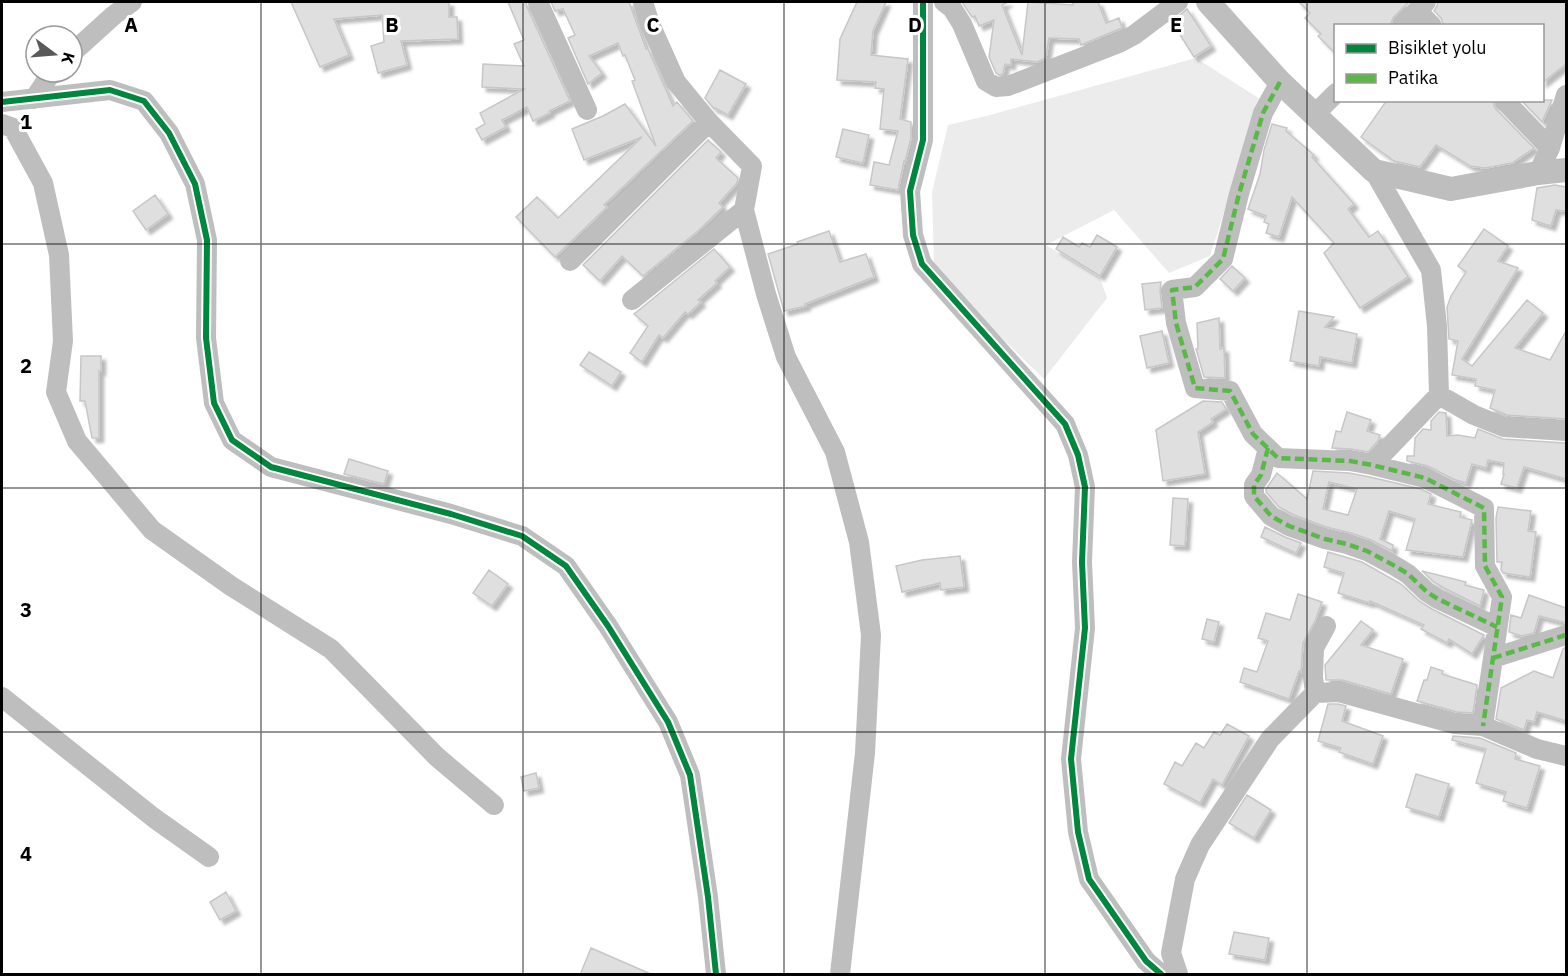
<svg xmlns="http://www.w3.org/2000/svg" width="1568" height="976" font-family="'IBM Plex Sans',sans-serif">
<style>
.green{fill:#ececec}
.building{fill:#dfdfdf;stroke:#c7c7c7;stroke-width:1.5;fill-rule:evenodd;filter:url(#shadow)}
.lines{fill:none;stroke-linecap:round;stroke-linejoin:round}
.minor{stroke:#bebebe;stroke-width:20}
.tertiary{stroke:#bebebe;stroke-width:24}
.quiet{stroke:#58b947;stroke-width:4.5;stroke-dasharray:9 4.5;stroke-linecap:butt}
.cycleway-casing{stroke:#fff;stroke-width:10}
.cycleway{stroke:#00873e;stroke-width:6}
.grid{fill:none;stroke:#000;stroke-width:1.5;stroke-opacity:0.55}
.grid-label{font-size:20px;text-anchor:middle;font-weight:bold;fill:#000;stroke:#fff;stroke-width:6;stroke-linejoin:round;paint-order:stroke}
</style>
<defs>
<filter id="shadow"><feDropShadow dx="4.5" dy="4.5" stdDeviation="1.5" flood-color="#0004"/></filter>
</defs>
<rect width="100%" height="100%" fill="#fff"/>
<path class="green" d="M1196,58L1260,99L1210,256L1169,273L1114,210L1046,245L1100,278L1107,298L1044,379L976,313L934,263L932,192L948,125L986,116Z"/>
<path class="building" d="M291,2H449V17H457L458,39L401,41L407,65L378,73L371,46L384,42L382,15L334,19L349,55L320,67Z
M508,2H526L527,7L570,101L549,111L550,113L533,121L527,107L502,120L506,127L482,140L476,129L485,124L480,113L524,89L482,87L483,64L524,66L514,44L524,40Z
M551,2H629L646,49H648L673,106L677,102L693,121L604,205L607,207L555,257L516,217L537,197L558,218L642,137L584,160L572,129L603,116L625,104L656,146L632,81L635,80L625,55L623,56L618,43L589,56L602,73L588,84L568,38L575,35L563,9L555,11Z
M857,2H886L873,31L871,55L908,59L900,119L911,122V138L905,162L904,161L898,190L870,185L874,162L889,165L898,131L880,129L884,89L875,88L876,82L837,80L840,39Z
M962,2H1008L1002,5L1022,55L1028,2L1073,5L1072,2H1098L1106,23L1119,18L1122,28L1081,45L1079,39L1049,38L1046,58L1037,62L1011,59V65L1005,64L1003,74L999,75L996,73L989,57L994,20L979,26L975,16L972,17Z
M1299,2H1409L1393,18L1390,26H1335V53L1318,36L1321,34L1305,18L1310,13Z
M1438,2H1566V64L1542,83V26H1444L1441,18L1434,11L1437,6Z
M1187,9L1211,46L1194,57L1172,22Z
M720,70L746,84L728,115L715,108L714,109L705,98Z
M1387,100H1492L1495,108L1534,148L1512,163L1485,168L1470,166L1436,145L1420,167L1394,161L1361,137Z
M1521,100H1552L1542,122Z
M1272,124L1287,128L1286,131L1314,155L1312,157L1354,204L1348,209L1369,237L1378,231L1408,277L1360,308L1324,253L1334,243L1292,197L1279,237L1266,233L1269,224L1264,222L1266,216L1248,209L1260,174L1264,150Z
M843,129L869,135L863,163L836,157Z
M708,140L721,152L716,158L738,178L737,183L719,203L723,207L698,231L643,276L622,256L600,281L583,265Z
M1555,185L1566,187V211L1556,210L1551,226L1532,220L1537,188Z
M155,195L168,214L146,230L133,211Z
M1484,229L1508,246L1498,261L1518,268L1462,359L1472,366L1527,300L1543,313L1515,348L1550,360L1566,331V419L1507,415L1490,408L1495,390L1475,386L1476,379L1452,375L1458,341L1449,339L1447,307L1451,296L1466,272L1458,266Z
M829,231L840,262L866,254L874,277L805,304L806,306L784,311L768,254L798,244L797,242Z
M1097,235L1117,247L1100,276L1056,249L1063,237L1079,247L1082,243L1090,247Z
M714,249L730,267L715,281L717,283L698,300L701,302L688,314L685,312L663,338L659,335L642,362L630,353L648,326L634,314Z
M1232,266L1245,278L1233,291L1220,279Z
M1161,282L1160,291L1162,308L1145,310L1142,284Z
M1299,311L1334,317L1325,327L1357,334L1352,363L1320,357L1319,366L1290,361Z
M1219,318L1220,349L1224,348L1225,378L1204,377L1196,349H1198L1197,323Z
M1162,331L1169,363L1147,368L1140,336Z
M589,352L621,372L612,386L580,365Z
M81,356H101V371H99V438H92L85,401H80Z
M1203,401L1222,402L1226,409L1211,419L1213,422L1198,432L1205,474L1163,481L1156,430Z
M1347,412L1371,420L1367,431L1380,435L1378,441L1368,452L1351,449L1332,448L1336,431L1341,432Z
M1439,412L1446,413L1447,436L1458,435L1475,438L1478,429L1503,439L1566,443V479L1524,467L1517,488L1501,484L1504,474H1503L1504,463L1488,460L1486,468L1472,464L1466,483L1453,479L1428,466L1407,461V456H1414L1415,438L1423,429L1431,430V421Z
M349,459L388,471L384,484L344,474Z
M1313,471L1349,473L1370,477L1421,489L1431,494L1428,504L1461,512L1460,517L1472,520L1463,557L1406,550L1415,519L1389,511L1380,539L1393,545L1392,551L1371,540L1351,533L1326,527L1294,515L1279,507L1266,492V489L1277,473L1307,499ZM1329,482L1357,489L1348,515L1323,509Z
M1173,498L1188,499L1185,546L1170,545Z
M1498,507L1531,511L1528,531L1536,532L1530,577L1503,573L1501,570L1502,562H1497L1496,518Z
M1265,527L1285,537L1301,543L1296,553L1261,537Z
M1328,552L1362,562L1401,584L1419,601L1432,609L1484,635L1472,654L1449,639L1447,643L1421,629L1424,625L1370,601V603L1338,593L1344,573L1324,567Z
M960,556L964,587L941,590L940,583L902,592L896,566L922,560Z
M489,570L508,584L492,606L473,593Z
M1422,571L1466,582L1465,585L1484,590L1480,606L1444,588L1434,582Z
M1298,594L1322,602L1315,621L1303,643L1301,672L1299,671L1289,699L1240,682L1244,668L1257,672L1268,641L1258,638L1266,613L1290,620Z
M1529,595L1566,608V623L1539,616L1534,633L1522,636L1509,632L1511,615L1521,618Z
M1207,619L1219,622L1214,642L1202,639Z
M1361,621L1373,630L1361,645L1403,659L1391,694L1342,680H1326L1325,665Z
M1566,647V721L1537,712L1534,722L1527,720L1524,730L1496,719L1501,688L1534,671L1553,678L1563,649Z
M1431,667L1443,671L1442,674L1477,685L1473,713L1457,712L1417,701L1424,680H1427Z
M1328,704H1338L1346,706L1342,721L1383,736L1373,764L1339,752L1341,748L1318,741Z
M1227,724L1249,736L1222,785L1213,779L1200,803L1164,784L1175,762L1182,766L1196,743L1204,748L1214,732L1220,735Z
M1453,736L1480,738L1516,753L1515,759L1540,766L1527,808L1503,801L1506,792L1476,783L1486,749L1452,740Z
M536,773L539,788L524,791L521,777Z
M1416,774L1449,784L1439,817L1406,807Z
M1247,795L1271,810L1254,838L1229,823Z
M226,892L236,911L220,920L210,902Z
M1234,932L1269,938L1265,960L1229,954Z
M591,948L653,975H580Z"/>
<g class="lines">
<path class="minor" d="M538,2L587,110
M643,2L650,24L676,82L709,122L752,166L744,210L766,294L786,357L835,452L859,542L871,635L865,753L840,974
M923,2V140L910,191L913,235L922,264L1065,424L1078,455L1085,487L1082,562L1085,628L1071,759L1078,832L1089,879L1146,961L1161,974
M944,2L952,8L962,24L986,81L996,87L1008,86L1119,43L1134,35L1178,2
M1417,10L1432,26
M1402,26L1426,2
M72,53L114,15L132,2
M1280,82L1263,113L1239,194L1223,259L1195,287L1172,290L1176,323L1195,388L1230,391L1253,434L1278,458L1350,461L1372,465L1425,478L1484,508L1485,566L1502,597L1483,726
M34,99L52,72
M1504,100L1550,148
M2,102L110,90L144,101L169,133L195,184L207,240L206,338L214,403L232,440L271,467L451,514L522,536L566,566L608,626L668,722L690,775L708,897L716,974
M1315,114L1336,93
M2,124L13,128L43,183L59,255L63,341L56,392L77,441L152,530L231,586L331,649L437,757L494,805
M1538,173L1550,148L1566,95
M570,261L709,122
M632,300L744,210
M1439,395L1474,415L1504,427L1566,431
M1268,448L1261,475L1254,485V496L1271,516L1289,526L1325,539L1347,544L1367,551L1395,566L1408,574L1427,592L1438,599L1497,627
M1372,465L1439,395L1437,326L1431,270L1374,171
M1493,658L1566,635
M1315,693L1313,677L1314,648L1326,626
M2,697L154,818L209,857
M1178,974L1171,953L1185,879L1200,845L1270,739L1315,693L1339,692L1455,724L1483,726L1537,749L1566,756"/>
<path class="tertiary" d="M1208,2L1280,82L1374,171L1451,189L1538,173L1566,170"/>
<path class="quiet" d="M1280,82L1263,113L1239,194L1223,259L1195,287L1172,290L1176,323L1195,388L1230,391L1253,434L1278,458L1350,461L1372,465L1425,478L1484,508L1485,566L1502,597L1483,726
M1268,448L1261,475L1254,485V496L1271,516L1289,526L1325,539L1347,544L1367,551L1395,566L1408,574L1427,592L1438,599L1497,627
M1493,658L1566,635"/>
<defs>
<path id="cycleway" d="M923,2V140L910,191L913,235L922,264L1065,424L1078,455L1085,487L1082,562L1085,628L1071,759L1078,832L1089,879L1146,961L1161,974
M2,102L110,90L144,101L169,133L195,184L207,240L206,338L214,403L232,440L271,467L451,514L522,536L566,566L608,626L668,722L690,775L708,897L716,974"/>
</defs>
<use href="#cycleway" class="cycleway-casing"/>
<use href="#cycleway" class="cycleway"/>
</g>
<path class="grid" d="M261,2V974M523,2V974M784,2V974M1045,2V974M1307,2V974M2,244H1566M2,488H1566M2,732H1566"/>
<g class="grid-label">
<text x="131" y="32">A</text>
<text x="392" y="32">B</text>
<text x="653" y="32">C</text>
<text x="915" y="32">D</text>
<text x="1176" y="32">E</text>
<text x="26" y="129">1</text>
<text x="26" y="373">2</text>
<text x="26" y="617">3</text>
<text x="26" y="861">4</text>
</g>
<rect width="1568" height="976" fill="none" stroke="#000000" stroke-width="6"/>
<rect x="1334" y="24" width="210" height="78" fill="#ffffff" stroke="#999999" stroke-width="1.5"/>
<rect x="1346" y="44" width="30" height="9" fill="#00873e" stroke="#999999" stroke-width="1.5"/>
<text x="1388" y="54" font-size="18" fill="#000000">Bisiklet yolu</text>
<rect x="1346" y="74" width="30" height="9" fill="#58b947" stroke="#999999" stroke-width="1.5"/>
<text x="1388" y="84" font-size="18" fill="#000000">Patika</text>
<g transform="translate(54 54) rotate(106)"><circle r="28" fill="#ffffff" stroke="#999999" stroke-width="1.5"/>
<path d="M0-4.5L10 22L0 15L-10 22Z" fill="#595959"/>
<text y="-9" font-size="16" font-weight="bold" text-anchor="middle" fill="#000000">K</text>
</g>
</svg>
